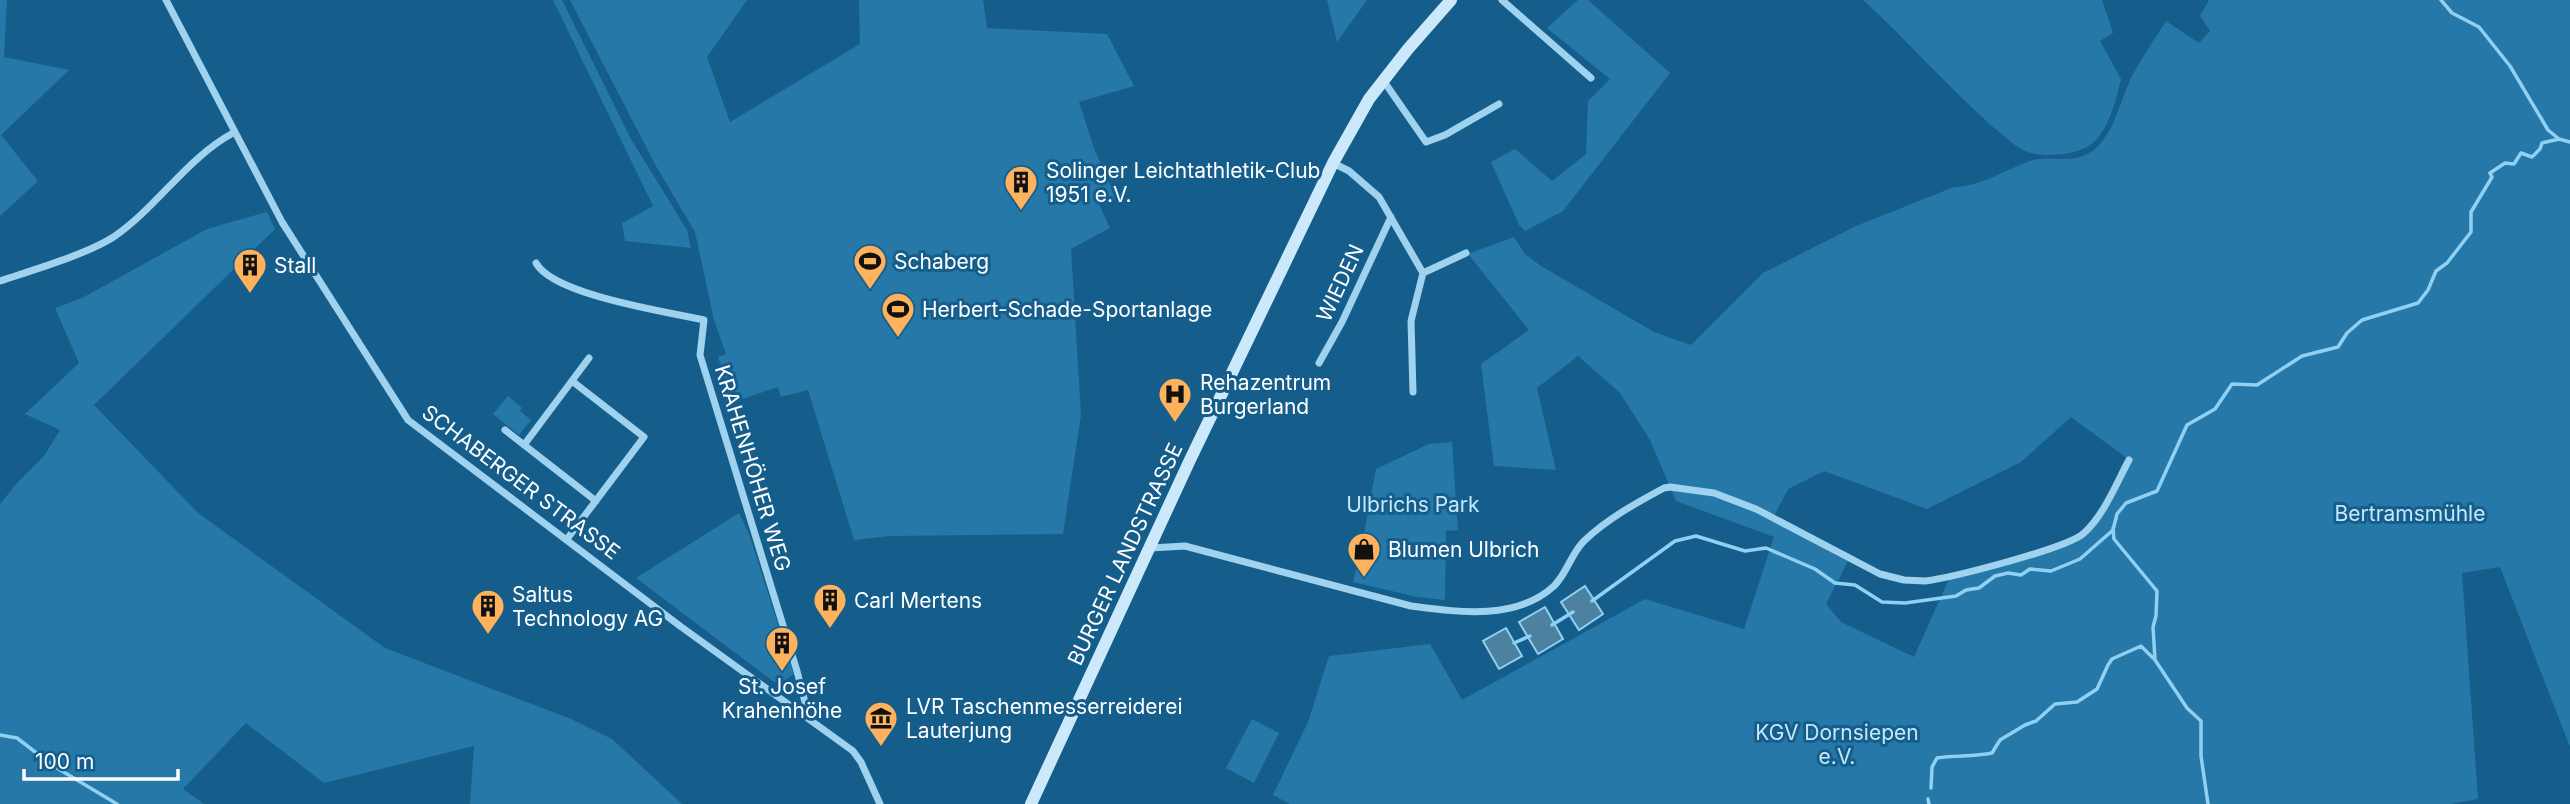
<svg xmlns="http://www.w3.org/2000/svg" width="2570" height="804" font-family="Inter,sans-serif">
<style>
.green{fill:#2578a8;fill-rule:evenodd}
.water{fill:#4c81a0;stroke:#90d0f2;stroke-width:2}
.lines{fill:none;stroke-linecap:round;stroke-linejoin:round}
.stream{stroke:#90d0f2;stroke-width:3.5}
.street{stroke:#9ed2ef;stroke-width:7}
.secondary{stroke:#cce9fb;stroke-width:12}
.labels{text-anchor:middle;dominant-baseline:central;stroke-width:6;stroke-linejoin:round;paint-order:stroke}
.poi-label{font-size:21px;fill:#fff;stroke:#155e8b;text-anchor:start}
.street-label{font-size:21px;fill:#fff;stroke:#155e8b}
.park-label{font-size:21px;fill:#c4e7fb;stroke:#155e8b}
</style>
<rect width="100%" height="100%" fill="#155e8b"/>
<path class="green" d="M0,0H7L4,57L69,70L1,135L38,181L0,216Z
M553,0H562L631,139L687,230L691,248L625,241L622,223L653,206Z
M570,0H747L707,57L730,122L860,44L859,0H983L987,28L1107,34L1134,86L1079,102L1095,151L1117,199L1098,202L1110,228L1071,249L1081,415L1063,534L890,536L854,540L808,390L781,397L778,387L733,402L718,357L726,354L714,320L695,232L656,166Z
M1327,0H1367L1337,42Z
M1578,0H1588L1670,73L1563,211L1525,231L1519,225L1491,162L1515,149L1552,181L1586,154L1588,101L1610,79L1547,28Z
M1863,0H2102L2113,33L2100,41L2121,79C2116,99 2110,127 2094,142C2081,155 2044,158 2028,152C2015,148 2004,135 1993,127C1948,87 1908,41 1863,0Z
M2209,0H2570V747L2500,567L2462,573L2478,799L2451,804H1290L1273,795L1308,722L1329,656L1430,644L1462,700L1645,599L1744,629L1774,537L1676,501L1650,440L1620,393L1578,356L1537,388L1556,470L1494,466L1481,364L1529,330L1468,254L1514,237L1525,254L1541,266L1654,332L1691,345L1763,273L1856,226L1954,187C1983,186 2004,170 2030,161C2044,156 2065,162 2083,156C2113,145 2119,101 2132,76C2142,57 2155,39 2166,21L2199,43L2210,31L2200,16ZM2071,417L2132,462C2116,491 2102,531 2071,545L1949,579L1914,657L1841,622L1826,604L1848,561L1772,520L1788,489L1824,471L1927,509L2021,462Z
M267,212L275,229L94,405L198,513L385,648L571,719L612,739L682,804H470L474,746L324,783L246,723L183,789L204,804H0V504L18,482L44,456L60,430L25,414L79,363L55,308L82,298L207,229Z
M508,396L522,408L520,411L531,420L519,435L493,414Z
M1452,442L1458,530L1446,531L1445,600L1417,597L1353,582L1360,555L1376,469L1429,444Z
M739,513L749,534L794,674L778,685L636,578Z
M1252,719L1279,733L1254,783L1226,768Z"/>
<path class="water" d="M1585,586L1603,614L1579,630L1561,602Z
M1545,607L1563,639L1538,654L1519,622Z
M1506,628L1522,656L1499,669L1483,641Z"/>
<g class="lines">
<path class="stream" d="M2441,0L2452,13L2479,27L2510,66L2548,130L2559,139
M2113,528L2114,539L2157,591L2156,616L2153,627L2155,660L2187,708L2201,721V756L2208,804
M1592,601L1675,541L1696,536L1745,551L1766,548L1815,569L1835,583L1855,585L1882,602L1905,603L1956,596L1966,590L1979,588L1995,576L2008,573L2021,575L2030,569L2051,571L2080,559L2113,530L2117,514L2126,503L2157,491L2187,425L2215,409L2232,384L2257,385L2302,356L2338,347L2347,333L2362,320L2418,303L2428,290L2436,271L2447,263L2471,232V212L2492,177L2490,173L2505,163L2514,164L2521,153L2532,157L2540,149L2542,143L2559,139L2570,142
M1552,625L1573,612
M1514,643L1530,636
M0,735L17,738L52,765L117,804
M1931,788L1932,767L1937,758C1956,755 1973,757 1992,753L2000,740L2025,725L2036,721L2055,704L2077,702L2097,689L2108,665L2112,659L2141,646L2153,658
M1928,799L1929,804"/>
<path class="street" d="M166,0L282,222L408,420L680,626L853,751L861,762L880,804
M1502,0L1591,78
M1383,80L1426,142L1445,135L1499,104
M1333,163L1349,171L1379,197L1423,273L1411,321L1413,392
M536,263C553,295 668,312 704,320L700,355L797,671L809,718
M1423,273L1466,253
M0,281C33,270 88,254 115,236C158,206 187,158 233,133
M1319,363L1342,322L1391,217
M505,430L596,501
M524,445L589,358
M567,539L644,437L572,381
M1151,548L1185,546L1411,606C1457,612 1516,621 1554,586C1567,573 1571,554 1584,541C1607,519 1636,503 1664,488L1670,487L1714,493L1756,509L1880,574L1904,580L1925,581C1950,578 2069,548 2084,533C2104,515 2116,484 2129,460"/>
<path class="secondary" d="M1031,804L1189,462L1333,163L1369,99L1408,49L1451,0"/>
</g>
<defs>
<symbol id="building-pin" viewBox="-11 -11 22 30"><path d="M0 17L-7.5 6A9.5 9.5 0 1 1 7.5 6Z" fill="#ffb25c" stroke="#155e8b"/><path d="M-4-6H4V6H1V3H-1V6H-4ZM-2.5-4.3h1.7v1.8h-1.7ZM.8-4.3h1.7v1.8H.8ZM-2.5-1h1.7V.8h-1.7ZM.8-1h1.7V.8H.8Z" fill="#111"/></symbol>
<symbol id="stadium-pin" viewBox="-11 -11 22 30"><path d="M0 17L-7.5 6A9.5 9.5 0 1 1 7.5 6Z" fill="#ffb25c" stroke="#155e8b"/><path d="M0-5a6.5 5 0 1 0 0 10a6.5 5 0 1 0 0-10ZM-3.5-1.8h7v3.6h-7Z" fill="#111"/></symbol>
<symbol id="hospital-pin" viewBox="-11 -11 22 30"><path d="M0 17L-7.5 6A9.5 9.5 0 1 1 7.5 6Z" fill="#ffb25c" stroke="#155e8b"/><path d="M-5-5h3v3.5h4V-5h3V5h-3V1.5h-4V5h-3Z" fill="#111"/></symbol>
<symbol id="shop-pin" viewBox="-11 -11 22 30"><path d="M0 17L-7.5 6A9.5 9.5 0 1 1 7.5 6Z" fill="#ffb25c" stroke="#155e8b"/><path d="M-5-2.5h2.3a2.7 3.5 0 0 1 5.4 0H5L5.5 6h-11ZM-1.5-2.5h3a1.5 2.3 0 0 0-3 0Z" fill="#111"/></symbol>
<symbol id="museum-pin" viewBox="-11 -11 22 30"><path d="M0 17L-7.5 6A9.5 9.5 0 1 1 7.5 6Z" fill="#ffb25c" stroke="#155e8b"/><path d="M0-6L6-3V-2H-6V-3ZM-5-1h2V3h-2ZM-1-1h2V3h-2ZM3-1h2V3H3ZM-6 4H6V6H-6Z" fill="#111"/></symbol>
</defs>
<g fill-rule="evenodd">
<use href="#building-pin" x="1002" y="163" width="38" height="52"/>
<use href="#stadium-pin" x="851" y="242" width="38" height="52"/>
<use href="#building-pin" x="231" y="246" width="38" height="52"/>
<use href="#stadium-pin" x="879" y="290" width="38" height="52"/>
<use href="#hospital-pin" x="1156" y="375" width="38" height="52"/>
<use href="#shop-pin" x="1345" y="530" width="38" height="52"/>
<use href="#building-pin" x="811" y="581" width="38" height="52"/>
<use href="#building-pin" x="469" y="587" width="38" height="52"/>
<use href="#building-pin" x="763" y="624" width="38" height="52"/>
<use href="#museum-pin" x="862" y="699" width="38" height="52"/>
</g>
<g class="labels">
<g class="poi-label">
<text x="1046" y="170">Solinger Leichtathletik-Club<tspan x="1046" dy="24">1951 e.V.</tspan></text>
<text x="894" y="261">Schaberg</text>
<text x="274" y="265">Stall</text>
<text x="922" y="309">Herbert-Schade-Sportanlage</text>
<text x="1200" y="382">Rehazentrum<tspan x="1200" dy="24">Burgerland</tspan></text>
<text x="1388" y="549">Blumen Ulbrich</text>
<text x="512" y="594">Saltus<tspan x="512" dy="24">Technology AG</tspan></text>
<text x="854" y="600">Carl Mertens</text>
<text x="782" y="686" text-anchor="middle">St. Josef<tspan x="782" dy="24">Krahenhöhe</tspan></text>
<text x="906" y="706">LVR Taschenmesserreiderei<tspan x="906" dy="24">Lauterjung</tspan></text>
</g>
<g class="street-label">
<text transform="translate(1340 283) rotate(-65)">WIEDEN</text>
<text transform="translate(753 468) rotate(73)">KRAHENHÖHER WEG</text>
<text transform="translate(521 482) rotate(37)">SCHABERGER STRASSE</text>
<text transform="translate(1125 554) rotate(-65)">BURGER LANDSTRASSE</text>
</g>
<g class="park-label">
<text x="1413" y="504">Ulbrichs Park</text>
<text x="2410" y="513">Bertramsmühle</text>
<text x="1837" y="732">KGV Dornsiepen<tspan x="1837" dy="24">e.V.</tspan></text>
</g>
</g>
<path d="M24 769v10h154v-10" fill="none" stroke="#ffffff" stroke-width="3.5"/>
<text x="35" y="769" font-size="21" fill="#ffffff" stroke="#155e8b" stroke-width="5" paint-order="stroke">100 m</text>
</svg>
